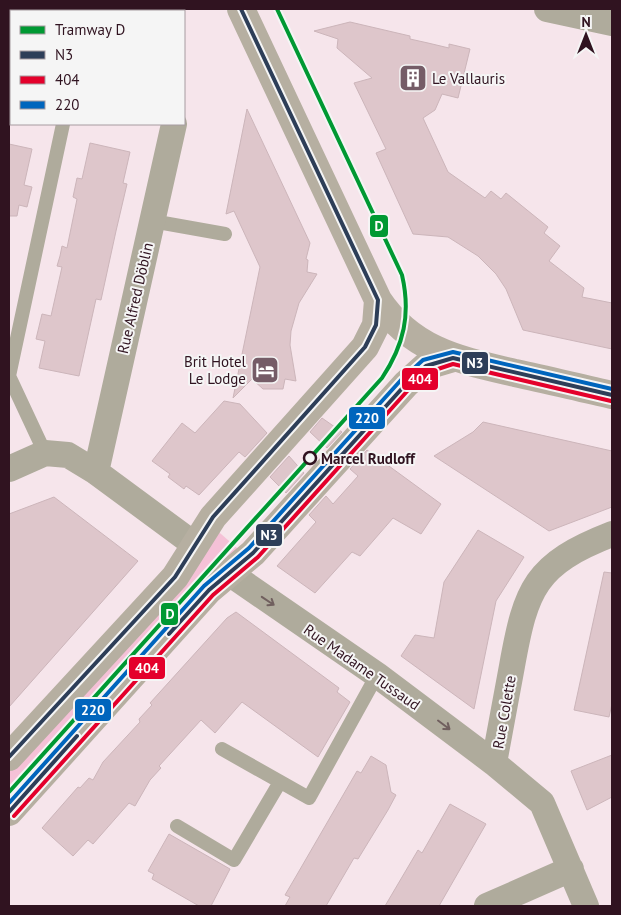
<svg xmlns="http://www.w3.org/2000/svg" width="621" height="915" font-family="'PT Sans',sans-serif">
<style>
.green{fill:#f5c1d7}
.building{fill:#dec6cb;stroke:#ccb5ba}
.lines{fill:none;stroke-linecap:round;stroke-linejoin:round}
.lane{stroke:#afab9c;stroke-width:14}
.street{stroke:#afab9c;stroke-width:26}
.secondary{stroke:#b6afa1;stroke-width:28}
.bus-1-casing{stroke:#f5f5f5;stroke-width:8}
.bus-2-casing{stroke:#f5f5f5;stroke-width:8}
.bus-3-casing{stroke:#f5f5f5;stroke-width:8}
.bus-1{stroke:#2d3e58;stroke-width:4}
.bus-2{stroke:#e4002b;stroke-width:4}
.bus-3{stroke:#0065bd;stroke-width:4}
.tram-1-casing{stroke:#f5f5f5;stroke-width:8}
.tram-1{stroke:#093;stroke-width:4}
.oneway{stroke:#705f5e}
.stop-dot{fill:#f5f5f5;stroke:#301320;stroke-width:2.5}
.labels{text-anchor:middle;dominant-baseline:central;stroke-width:4;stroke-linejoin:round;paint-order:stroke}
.poi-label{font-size:15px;fill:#301320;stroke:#f5f5f5;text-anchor:start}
.street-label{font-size:15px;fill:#301320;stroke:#f5f5f5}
.stop-label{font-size:15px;font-weight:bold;fill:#301320;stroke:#f5f5f5;text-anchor:start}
.line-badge{stroke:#f5f5f5;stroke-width:2}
.badge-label{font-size:14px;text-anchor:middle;font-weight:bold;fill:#fff}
</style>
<rect width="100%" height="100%" fill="#f6e5eb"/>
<path class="green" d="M213,527L244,554L9,804V766Z"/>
<path class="building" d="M350,22L410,36V39L428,43L449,48V44L470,49L458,98L442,94L435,110L423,118L448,172L485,198L491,191L501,199L506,193L548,227L544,233L560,246L549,261L584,288L582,297L612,303V349L523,330L506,289L496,274L478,256L448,237L413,234L376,153L386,149L354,83L372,78L337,48L338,39L314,31Z
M247,109L310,243L306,259L308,260L307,272L317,274L299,303L291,331L290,345L296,381L285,379L283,389H263L252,379L233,398L260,267L234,211L226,214Z
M90,143L130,152L123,183L127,184L116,231L101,300L96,299L79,376L39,368L45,341L36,339L42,314L51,316L62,267L57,266L60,256L62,246L67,248L77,199L73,197L77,178L82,179Z
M9,144L32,149L24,185L32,187L27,207L19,205L17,216H9Z
M224,401L240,404L267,433L245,457L239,452L199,495L186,486L184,489L168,477L170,474L152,461L182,423L195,433Z
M322,418L342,432L327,448L310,432Z
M483,422L612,451V507L549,531L434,456L473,432Z
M367,450L441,504L421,534L393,518L360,556L352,552L315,593L277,566L316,522L309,515L326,496L333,504L358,476L350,469Z
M289,456L304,473L286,493L270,477Z
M54,497L138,561L9,707V514Z
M478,530L524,557L496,601L474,709L401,656L415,635L434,638L444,582Z
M604,572L612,573V704L609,717L574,710Z
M236,612L339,688L337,692L350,702L318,757L242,702L215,733L201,720L159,766L161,768L150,780L135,806L129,803L93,844L88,840L73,856L42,828L78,787L80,788L89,778L93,780L103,762L140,722L139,719L152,705L150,703L227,618Z
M612,755V797L587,810L571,771Z
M371,756L386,765L391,792L396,795L388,810L358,859L354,858L326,906H285L290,897L285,895L295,878L357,771L361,773Z
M450,804L486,824L439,906H385L418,850L422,853Z
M169,834L230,869L211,906H199L152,879L154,874L148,871Z"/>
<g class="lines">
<path class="lane" d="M152,221L225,234
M45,453L9,376L63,124
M222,749L309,798L377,675
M177,826L234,860L280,782"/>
<path class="street" d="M547,9L612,23
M9,469L45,453L68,455L96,472L195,545
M96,472L174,124
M229,573L377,675L494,763
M487,906L571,869
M586,906L542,803L494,763C500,731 506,698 512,666C526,588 535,564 612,534"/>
<path class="secondary" d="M241,9L378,300C412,351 460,360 515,373C548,380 580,388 612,395
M9,757L175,577L213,517L365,347L376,325L378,300
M9,812L209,590L253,553L406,384L426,366L453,358"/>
<defs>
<path id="bus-1" d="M169,634L209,590L253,553L406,384L426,366L453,358L612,395
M9,757L175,577L213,517L365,347L376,325L378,300L241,9
M9,812L77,736"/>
<path id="bus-2" d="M14,816L213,595L258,557L410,388L429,372L453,364L611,401"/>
<path id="bus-3" d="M9,803L204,586L249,548L401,380L423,360L453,352L612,389"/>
</defs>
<use href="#bus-1" class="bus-1-casing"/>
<use href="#bus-2" class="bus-2-casing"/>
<use href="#bus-3" class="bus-3-casing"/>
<use href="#bus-1" class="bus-1"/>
<use href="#bus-2" class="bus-2"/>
<use href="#bus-3" class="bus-3"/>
<defs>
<path id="tram-1" d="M9,792L382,378C404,345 411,314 402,275L277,9"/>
</defs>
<use href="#tram-1" class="tram-1-casing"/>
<use href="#tram-1" class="tram-1"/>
</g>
<defs><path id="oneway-shaft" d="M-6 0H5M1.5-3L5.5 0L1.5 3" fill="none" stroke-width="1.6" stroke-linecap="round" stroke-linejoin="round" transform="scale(1.25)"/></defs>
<g class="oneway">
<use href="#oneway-shaft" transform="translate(268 601) rotate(34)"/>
<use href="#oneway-shaft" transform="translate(444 725) rotate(37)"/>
</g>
<defs>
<symbol id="building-square" viewBox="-11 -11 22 22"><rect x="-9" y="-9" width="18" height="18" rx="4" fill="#755c67" stroke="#f5f5f5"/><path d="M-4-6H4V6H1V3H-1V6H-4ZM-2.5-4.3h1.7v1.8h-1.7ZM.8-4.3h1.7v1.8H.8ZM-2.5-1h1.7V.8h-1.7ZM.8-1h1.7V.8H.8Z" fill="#fff"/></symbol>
<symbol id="hotel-square" viewBox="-11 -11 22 22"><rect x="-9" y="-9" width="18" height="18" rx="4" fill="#755c67" stroke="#f5f5f5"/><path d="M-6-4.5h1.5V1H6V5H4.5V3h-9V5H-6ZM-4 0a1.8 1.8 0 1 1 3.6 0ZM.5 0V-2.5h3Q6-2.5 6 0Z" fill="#fff"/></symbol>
</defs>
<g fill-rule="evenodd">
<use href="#building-square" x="397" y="62" width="32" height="32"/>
<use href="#hotel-square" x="249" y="354" width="32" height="32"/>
</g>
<circle class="stop-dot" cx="310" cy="458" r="6"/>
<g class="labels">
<g class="poi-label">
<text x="432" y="78">Le Vallauris</text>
<text x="246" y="361" text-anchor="end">Brit Hotel<tspan x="246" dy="17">Le Lodge</tspan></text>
</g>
<g class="street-label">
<text transform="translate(135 298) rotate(-77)">Rue Alfred Döblin</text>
<text transform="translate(362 667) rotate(35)">Rue Madame Tussaud</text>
<text transform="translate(504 712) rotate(-80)">Rue Colette</text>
</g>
<g class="stop-label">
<text x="321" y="458">Marcel Rudloff</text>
</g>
</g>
<g class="line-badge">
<rect x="369" y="214" width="20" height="24" rx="5" fill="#093"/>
<rect x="461" y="351" width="28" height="24" rx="5" fill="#2d3e58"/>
<rect x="401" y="367" width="38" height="24" rx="5" fill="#e4002b"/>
<rect x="348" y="406" width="38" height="24" rx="5" fill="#0065bd"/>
<rect x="255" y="523" width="28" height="24" rx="5" fill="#2d3e58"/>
<rect x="160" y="602" width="19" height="24" rx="5" fill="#093"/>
<rect x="128" y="656" width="38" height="24" rx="5" fill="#e4002b"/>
<rect x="74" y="698" width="38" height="24" rx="5" fill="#0065bd"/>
</g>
<g class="badge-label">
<text x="379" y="231">D</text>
<text x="475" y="368">N3</text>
<text x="420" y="384">404</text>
<text x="367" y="423">220</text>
<text x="269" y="540">N3</text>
<text x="170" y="619">D</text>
<text x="147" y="673">404</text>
<text x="93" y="715">220</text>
</g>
<rect width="621" height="915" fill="none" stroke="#301320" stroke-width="20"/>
<rect x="10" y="10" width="175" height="115" fill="#f5f5f5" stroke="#a69ba0"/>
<rect x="20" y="26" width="25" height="8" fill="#009933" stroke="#a69ba0"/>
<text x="55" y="35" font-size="15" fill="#301320">Tramway D</text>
<rect x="20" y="51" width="25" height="8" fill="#2d3e58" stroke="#a69ba0"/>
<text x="55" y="60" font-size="15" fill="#301320">N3</text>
<rect x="20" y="76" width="25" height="8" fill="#e4002b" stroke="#a69ba0"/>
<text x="55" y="85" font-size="15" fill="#301320">404</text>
<rect x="20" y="101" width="25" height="8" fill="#0065bd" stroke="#a69ba0"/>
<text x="55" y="110" font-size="15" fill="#301320">220</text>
<g transform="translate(586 35)" stroke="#f5f5f5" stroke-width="4" paint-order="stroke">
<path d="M0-4L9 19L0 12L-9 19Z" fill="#301320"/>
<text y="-8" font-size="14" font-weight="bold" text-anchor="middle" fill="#301320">N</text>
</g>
</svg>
